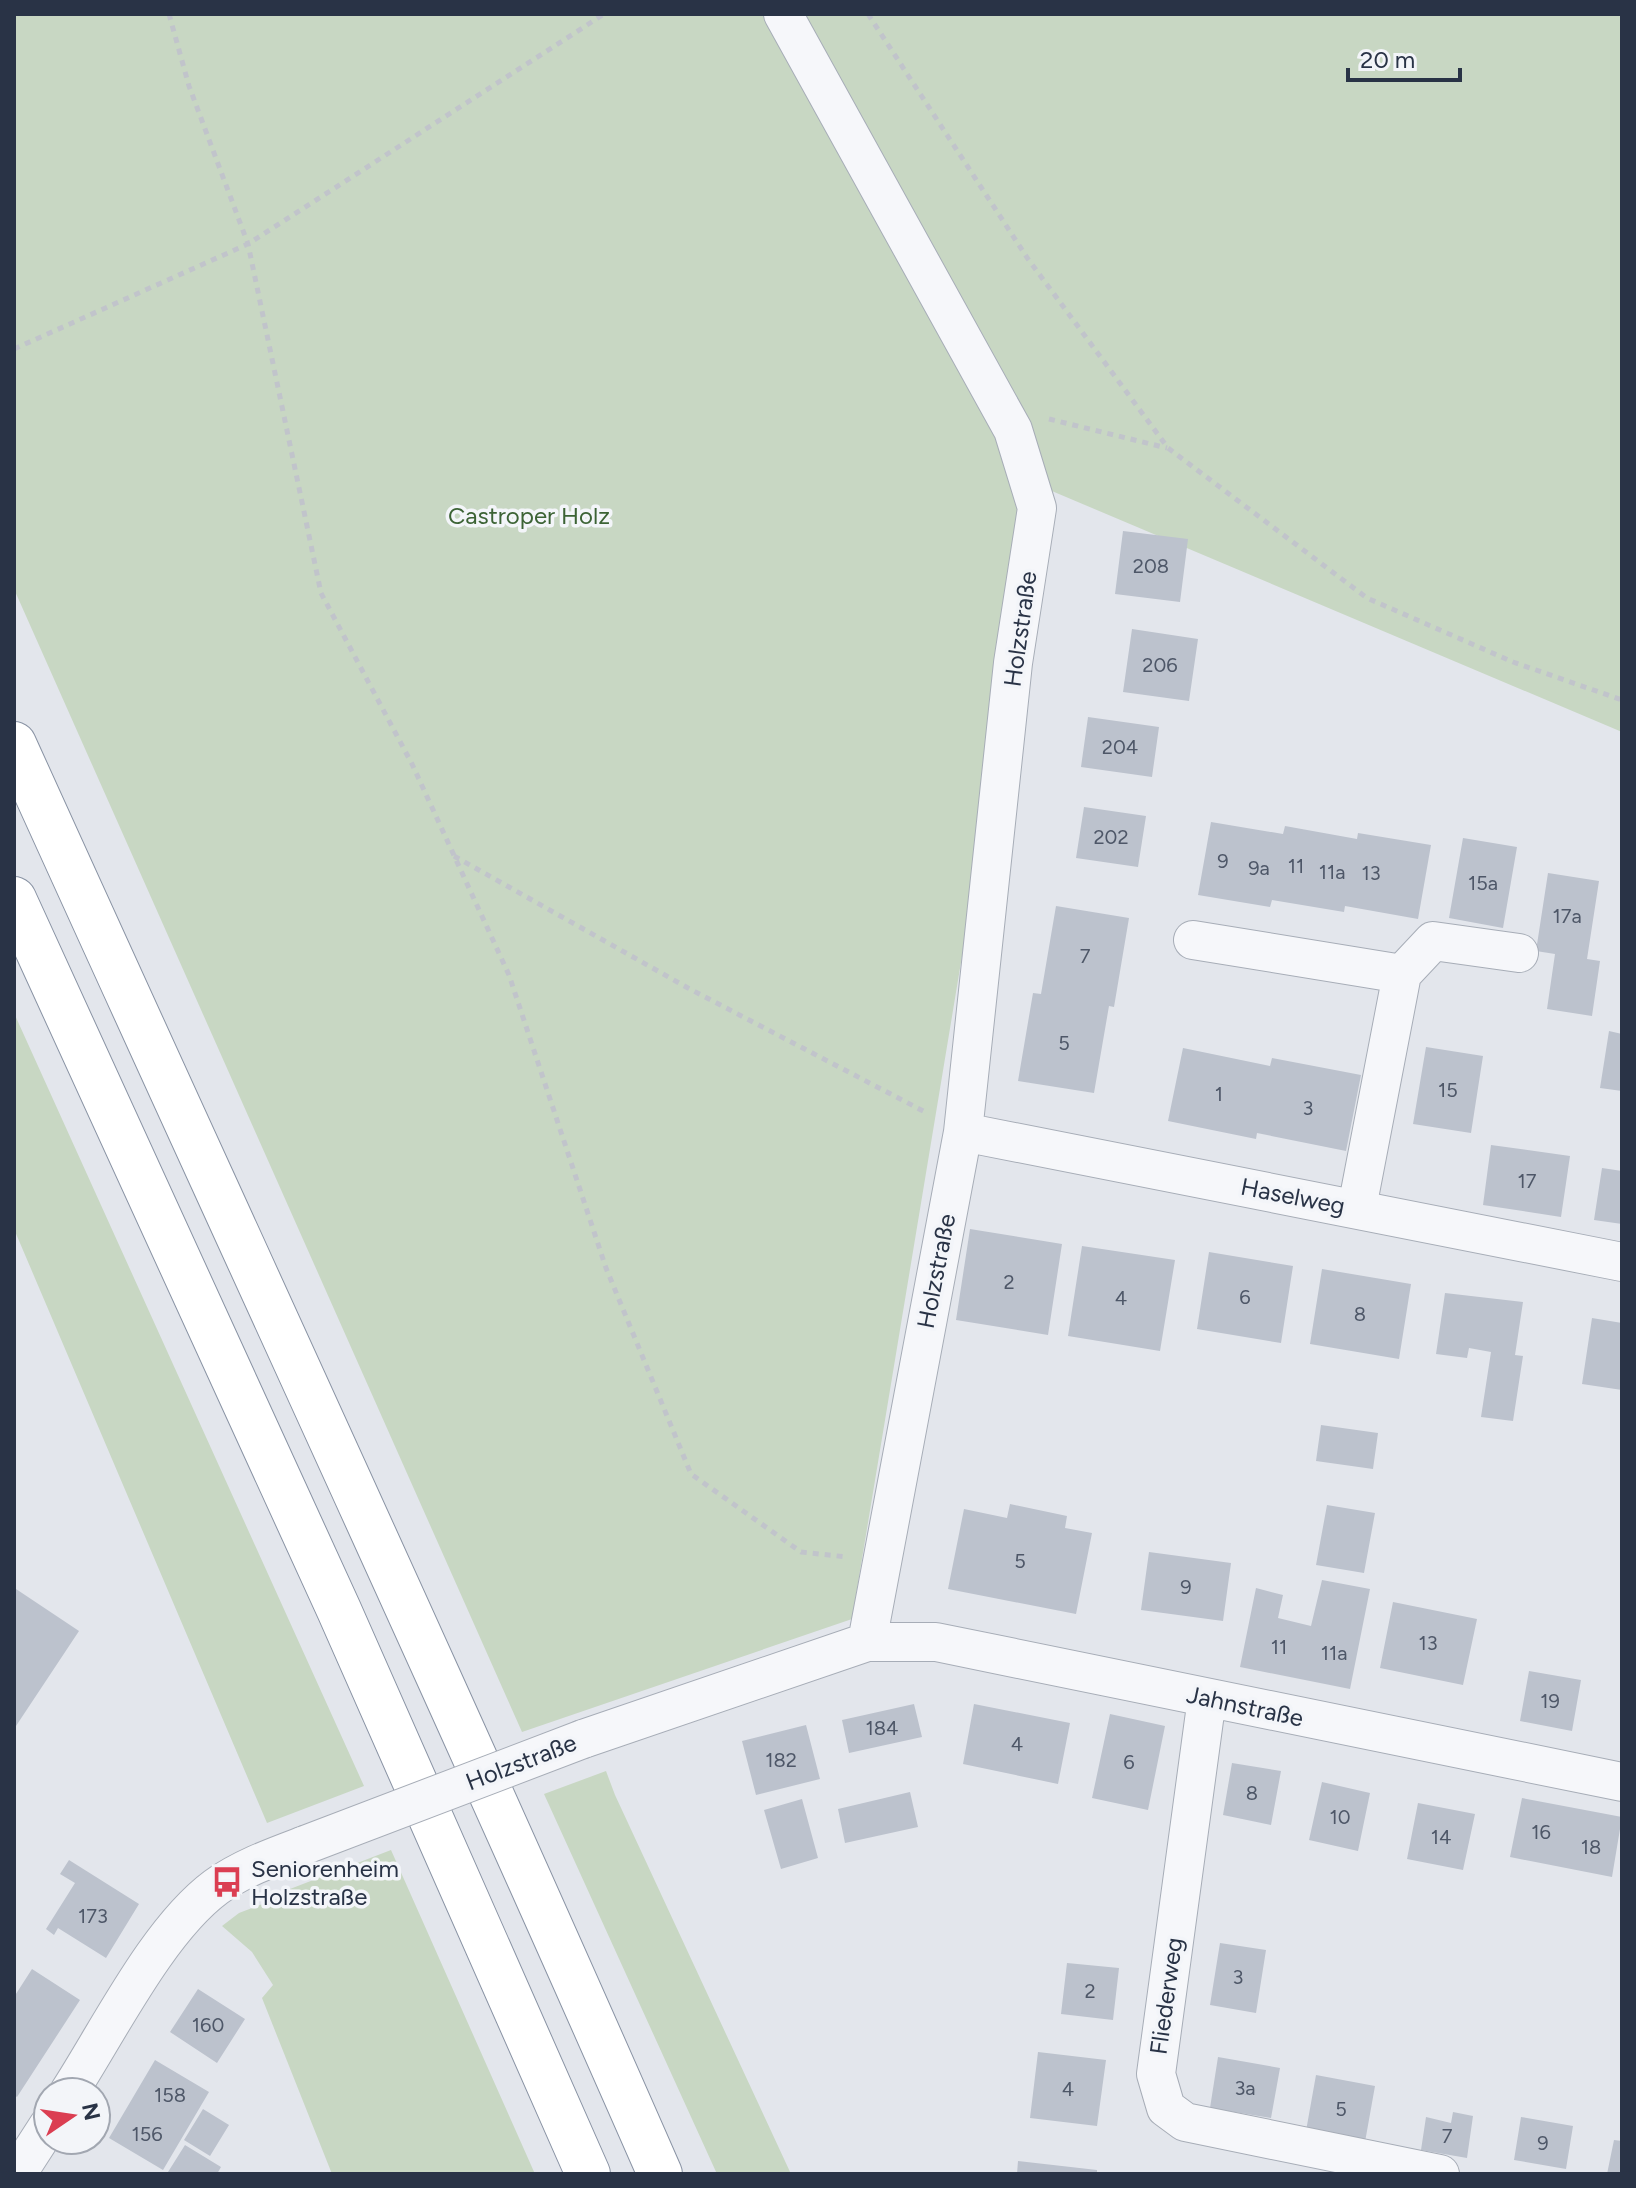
<svg xmlns="http://www.w3.org/2000/svg" width="1636" height="2188" font-family="Figtree,sans-serif">
<style>
.green{fill:#c8d7c3}
.building{fill:#bcc2cd}
.lines{fill:none;stroke-linecap:round;stroke-linejoin:round}
.minor-casing{stroke:#a7adb7;stroke-width:40}
.highway-casing{stroke:#8993a4;stroke-width:46}
.path{stroke:#c1c4cb;stroke-width:5;stroke-dasharray:6 6;stroke-linecap:butt}
.minor{stroke:#f6f7fa;stroke-width:38}
.highway{stroke:#fff;stroke-width:44}
.minor-bridge-casing{stroke:#a7adb7;stroke-width:40;stroke-linecap:butt}
.minor-bridge{stroke:#f6f7fa;stroke-width:38}
.labels{text-anchor:middle;dominant-baseline:central;stroke-width:7;stroke-linejoin:round;paint-order:stroke}
.number-label{font-size:20px;fill:#4e5768}
.park-label{font-size:24px;fill:#3c6335;stroke:#f3f5f9}
.street-label{font-size:24px;fill:#293346;stroke:#f3f5f9}
.poi-label{font-size:24px;fill:#293346;stroke:#f3f5f9;text-anchor:start}
</style>
<rect width="100%" height="100%" fill="#e3e6ec"/>
<path class="green" d="M14,14H1622V732L1040,486L852,1619L522,1732L14,589Z
M14,1013L364,1786L267,1823L14,1229Z
M606,1771L615,1795L791,2174H717L544,1794Z
M391,1850L535,2174H332L262,1998L273,1985L252,1952L222,1926L239,1913L291,1893L290,1889Z"/>
<path class="building" d="M1123,531L1188,539L1180,602L1115,594Z
M1132,629L1198,639L1189,701L1123,692Z
M1088,717L1159,727L1152,777L1081,767Z
M1084,807L1146,816L1138,867L1076,858Z
M1211,822L1283,834L1285,826L1357,839L1358,833L1431,845L1418,919L1345,906L1344,912L1272,900L1270,907L1198,895Z
M1463,838L1517,847L1503,928L1449,918Z
M1548,873L1599,881L1587,959L1600,961L1592,1016L1547,1009L1555,954L1536,951Z
M1056,906L1129,918L1114,1007L1109,1006L1094,1093L1018,1081L1033,993L1041,994Z
M1609,1031L1622,1034V1091L1600,1088Z
M1426,1047L1483,1056L1471,1133L1413,1124Z
M1183,1048L1270,1066L1272,1058L1361,1075L1346,1151L1257,1133L1256,1139L1168,1121Z
M1491,1145L1570,1156L1561,1217L1483,1205Z
M1602,1168L1622,1171V1224L1594,1220Z
M970,1229L1062,1244L1048,1335L956,1320Z
M1082,1246L1175,1260L1160,1351L1068,1336Z
M1209,1252L1293,1266L1281,1343L1197,1329Z
M1322,1269L1411,1284L1399,1359L1310,1344Z
M1445,1293L1523,1302L1515,1355L1523,1356L1513,1421L1481,1417L1491,1352L1469,1348L1467,1358L1436,1354Z
M1592,1318L1622,1323V1390L1582,1384Z
M1321,1425L1378,1433L1373,1469L1316,1461Z
M1010,1504L1067,1516L1065,1528L1092,1533L1076,1614L948,1589L964,1509L1007,1518Z
M1327,1505L1375,1513L1364,1573L1316,1565Z
M1149,1552L1231,1563L1223,1621L1141,1610Z
M1322,1580L1370,1589L1350,1689L1240,1667L1256,1588L1283,1595L1278,1618L1311,1626Z
M16,1589L79,1631L14,1729V1592Z
M1393,1602L1477,1619L1463,1685L1380,1668Z
M1529,1671L1581,1680L1572,1731L1520,1721Z
M914,1704L922,1737L849,1753L842,1720Z
M974,1704L1070,1723L1058,1784L963,1764Z
M1110,1714L1165,1726L1148,1810L1092,1798Z
M806,1725L820,1779L756,1795L742,1741Z
M1232,1763L1281,1771L1271,1825L1223,1815Z
M1322,1782L1370,1793L1358,1851L1309,1840Z
M910,1792L918,1827L845,1843L838,1809Z
M1522,1798L1622,1817L1612,1877L1510,1857Z
M802,1799L818,1858L781,1869L764,1810Z
M1418,1803L1475,1814L1463,1870L1407,1859Z
M69,1860L139,1904L106,1958L58,1928L54,1935L46,1929L75,1883L60,1874Z
M1220,1943L1266,1950L1256,2013L1210,2005Z
M1067,1963L1119,1968L1113,2020L1061,2014Z
M32,1969L80,2000L17,2097L14,2095V1997Z
M198,1989L245,2019L217,2063L170,2032Z
M1038,2052L1106,2060L1097,2126L1030,2118Z
M1218,2057L1280,2068L1271,2118L1210,2108Z
M155,2060L209,2092L163,2170L109,2138Z
M1316,2075L1375,2086L1365,2142L1306,2131Z
M203,2109L229,2125L210,2156L184,2140Z
M1453,2112L1473,2116L1467,2158L1421,2150L1426,2117L1451,2123Z
M1521,2117L1573,2126L1566,2169L1514,2160Z
M1614,2140L1622,2141V2174H1607Z
M185,2145L221,2167L217,2174L168,2172Z
M1018,2161L1097,2170V2174H1017Z"/>
<g class="lines">
<defs>
<path id="minor" d="M783,14L1013,430L1037,508L1013,663L963,1132L867,1642
M1193,940L1402,974L1357,1208
M1402,974L1433,941L1519,953
M963,1132L1622,1262
M1207,1698L1156,2074L1166,2108L1185,2122L1440,2174
M583,1739L867,1642H936L1622,1782
M69,2092C109,2030 158,1930 216,1887C242,1868 276,1856 305,1845
M17,2174L48,2126"/>
<path id="highway" d="M14,744C230,1221 450,1695 660,2174
M14,899L339,1610L588,2174"/>
</defs>
<use href="#minor" class="minor-casing"/>
<use href="#highway" class="highway-casing"/>
<path class="path" d="M169,14L189,86L248,244L321,593L412,764L509,975L606,1268L691,1474L801,1552L847,1557
M868,14L1028,259L1168,448L1367,598L1513,662L1622,700
M14,349L248,244L604,14
M1049,419L1167,448
M454,856L688,988L927,1113"/>
<use href="#minor" class="minor"/>
<use href="#highway" class="highway"/>
<defs>
<path id="minor-bridge" d="M305,1845L583,1739"/>
</defs>
<use href="#minor-bridge" class="minor-bridge-casing"/>
<use href="#minor-bridge" class="minor-bridge"/>
</g>
<defs>
<symbol id="bus-bare" viewBox="-9 -9 18 18"><path d="M-5-6H5V4H4V6H2V4H-2V6H-4V4H-5ZM-3.5-4V0h7V-4ZM-3.5 1.2v1.5H-2V1.2ZM2 1.2v1.5H3.5V1.2Z" fill="#db3e52" stroke="#f3f5f9" stroke-width="2.5" paint-order="stroke"/></symbol>
</defs>
<g fill-rule="evenodd">
<use href="#bus-bare" x="205" y="1860" width="44" height="44"/>
</g>
<g class="labels">
<g class="number-label">
<text x="1151" y="566">208</text>
<text x="1160" y="665">206</text>
<text x="1120" y="747">204</text>
<text x="1111" y="837">202</text>
<text x="1223" y="861">9</text>
<text x="1296" y="866">11</text>
<text x="1259" y="868">9a</text>
<text x="1332" y="872">11a</text>
<text x="1371" y="873">13</text>
<text x="1483" y="883">15a</text>
<text x="1567" y="916">17a</text>
<text x="1085" y="956">7</text>
<text x="1064" y="1043">5</text>
<text x="1448" y="1090">15</text>
<text x="1219" y="1094">1</text>
<text x="1308" y="1108">3</text>
<text x="1527" y="1181">17</text>
<text x="1009" y="1282">2</text>
<text x="1245" y="1297">6</text>
<text x="1121" y="1298">4</text>
<text x="1360" y="1314">8</text>
<text x="1020" y="1561">5</text>
<text x="1186" y="1587">9</text>
<text x="1428" y="1643">13</text>
<text x="1279" y="1647">11</text>
<text x="1334" y="1653">11a</text>
<text x="1550" y="1701">19</text>
<text x="882" y="1728">184</text>
<text x="1017" y="1744">4</text>
<text x="781" y="1760">182</text>
<text x="1129" y="1762">6</text>
<text x="1252" y="1793">8</text>
<text x="1340" y="1817">10</text>
<text x="1541" y="1832">16</text>
<text x="1441" y="1837">14</text>
<text x="1591" y="1847">18</text>
<text x="93" y="1916">173</text>
<text x="1238" y="1977">3</text>
<text x="1090" y="1991">2</text>
<text x="208" y="2025">160</text>
<text x="1245" y="2088">3a</text>
<text x="1068" y="2089">4</text>
<text x="170" y="2095">158</text>
<text x="1341" y="2109">5</text>
<text x="147" y="2134">156</text>
<text x="1447" y="2136">7</text>
<text x="1543" y="2143">9</text>
</g>
<g class="park-label">
<text x="529" y="515">Castroper Holz</text>
</g>
<g class="street-label">
<text transform="translate(1020 629) rotate(-82)">Holzstraße</text>
<text transform="translate(1293 1196) rotate(11)">Haselweg</text>
<text transform="translate(936 1271) rotate(-79)">Holzstraße</text>
<text transform="translate(1245 1706) rotate(12)">Jahnstraße</text>
<text transform="translate(521 1762) rotate(-21)">Holzstraße</text>
<text transform="translate(1166 1996) rotate(-82)">Fliederweg</text>
</g>
<g class="poi-label">
<text x="251" y="1868">Seniorenheim<tspan x="251" dy="28">Holzstraße</tspan></text>
</g>
</g>
<rect width="1636" height="2188" fill="none" stroke="#293346" stroke-width="32"/>
<g transform="translate(72 2116) rotate(77)"><circle r="38" fill="#f3f5f9" stroke="#a2a7b1" stroke-width="2"/>
<path d="M0-6L14 30L0 20L-14 30Z" fill="#db3e52"/>
<text y="-12" font-size="22" font-weight="bold" text-anchor="middle" fill="#293346">N</text>
</g>
<path d="M1348 68v12h112v-12" fill="none" stroke="#293346" stroke-width="4"/>
<text x="1360" y="68" font-size="24" fill="#293346" stroke="#f3f5f9" stroke-width="6" paint-order="stroke">20 m</text>
</svg>
